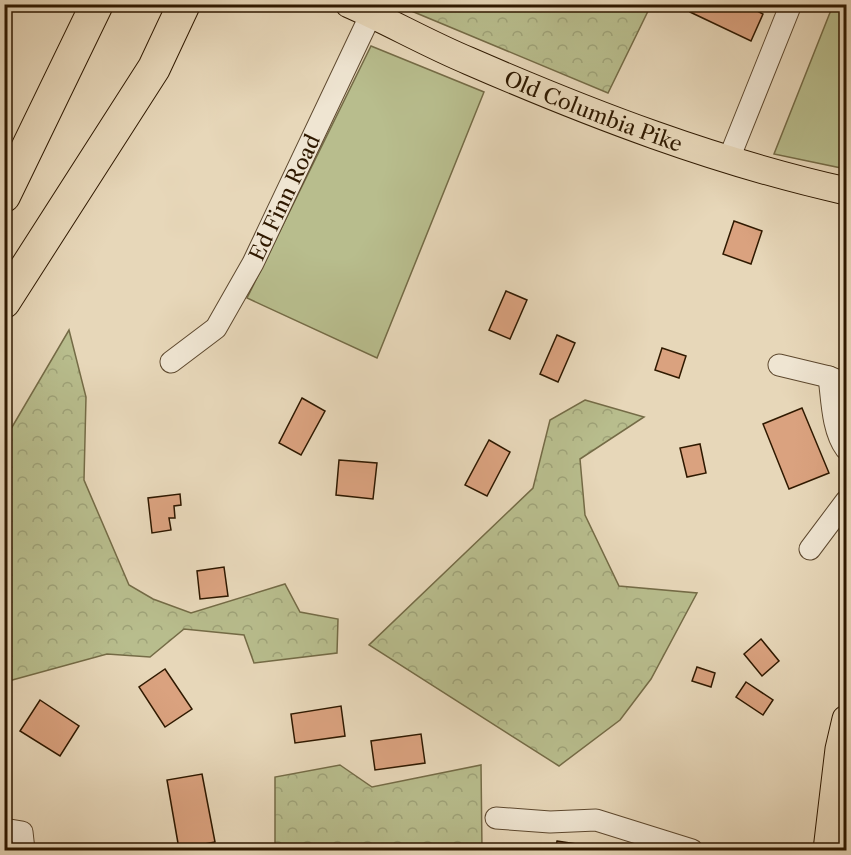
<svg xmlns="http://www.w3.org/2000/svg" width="851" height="855" font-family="'Libre Caslon Text',serif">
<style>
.green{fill:#b8bd8d;stroke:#746b46;stroke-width:1.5}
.forest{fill:url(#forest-crowns);stroke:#746b46;stroke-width:1.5}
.building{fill:#daa27f;stroke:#2f1900;stroke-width:1.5}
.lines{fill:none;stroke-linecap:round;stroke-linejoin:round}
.minor-casing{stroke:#5d482e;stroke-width:23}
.major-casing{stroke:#2f1900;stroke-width:29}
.highway-casing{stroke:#2f1900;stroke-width:34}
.minor{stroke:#efe5d2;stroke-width:21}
.major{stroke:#e7d7b9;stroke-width:27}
.highway{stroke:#e7d7b9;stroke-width:32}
.labels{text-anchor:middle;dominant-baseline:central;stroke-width:5;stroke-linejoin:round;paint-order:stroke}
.street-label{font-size:21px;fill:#2f1900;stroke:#efe5d2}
</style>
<defs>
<pattern id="forest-crowns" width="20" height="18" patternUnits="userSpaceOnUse" patternTransform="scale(1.5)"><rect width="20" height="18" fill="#b8bd8d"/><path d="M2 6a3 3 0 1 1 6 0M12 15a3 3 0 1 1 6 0" fill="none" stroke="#9ea278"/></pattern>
</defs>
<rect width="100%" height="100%" fill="#e7d7b9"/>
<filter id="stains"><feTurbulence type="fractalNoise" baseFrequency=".00333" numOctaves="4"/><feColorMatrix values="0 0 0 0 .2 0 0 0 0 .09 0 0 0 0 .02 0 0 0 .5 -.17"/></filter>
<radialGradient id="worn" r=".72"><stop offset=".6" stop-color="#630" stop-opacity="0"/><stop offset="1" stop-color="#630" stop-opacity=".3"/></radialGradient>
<path class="green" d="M833,5H846V169L774,154Z
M371,46L484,92L377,358L247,298Z"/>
<path class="forest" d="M397,5H651L608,93Z
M69,330L86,397L84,480L129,585L153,599L191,613L285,584L300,612L338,619L337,653L254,663L244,635L184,629L150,657L107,654L5,682V439Z
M585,400L644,417L580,459L585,515L619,586L697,593L651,679L620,720L559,766L369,645L533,488L550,420Z
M340,765L372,787L481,765L482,850H275V777Z"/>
<path class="building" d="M693,4H744L763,14L751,41L690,12Z
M734,221L762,231L751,264L723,254Z
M506,291L527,300L510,339L489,330Z
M557,335L575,343L558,382L540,374Z
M662,348L686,356L679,378L655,370Z
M302,398L325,411L301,455L279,443Z
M802,408L829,473L789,489L763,424Z
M489,440L510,452L487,496L465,485Z
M700,444L706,473L687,477L680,448Z
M339,460L377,463L373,499L336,495Z
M180,494L181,505L174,506L175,518H169L171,530L152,533L148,498Z
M224,567L228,596L200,599L197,571Z
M761,639L779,661L762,676L744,654Z
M697,667L715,673L711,687L692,681Z
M165,669L192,709L165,727L139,687Z
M746,682L773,700L763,715L736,697Z
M40,700L79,726L60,756L20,731Z
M341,706L345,736L295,743L291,714Z
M421,734L425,763L375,770L371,741Z
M202,774L215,842L179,849L167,780Z
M557,841L597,847L596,850H555Z"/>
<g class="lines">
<defs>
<g id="minor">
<path d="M728,161L791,4"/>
<path id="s1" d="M171,362L216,328L253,263L371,14"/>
<path d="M779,365L829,377L846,384"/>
<path d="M829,377C832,399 832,430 846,449"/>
<path d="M810,549L846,501"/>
<path d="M496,818L550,822L596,820L692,850"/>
<path d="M4,829L22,832L24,850"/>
</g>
<g id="major">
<path id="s2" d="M349,4C390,22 428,44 469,61C591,114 716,162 846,191"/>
<path d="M827,850L839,749L846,719"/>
</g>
<path id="highway" d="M4,196L97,4
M4,302L154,68L184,4"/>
</defs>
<use href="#minor" class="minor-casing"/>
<use href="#major" class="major-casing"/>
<use href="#highway" class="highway-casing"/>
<use href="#minor" class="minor"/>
<use href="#major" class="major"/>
<use href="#highway" class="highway"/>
</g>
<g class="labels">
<g class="street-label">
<text stroke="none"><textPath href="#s2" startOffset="267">Old Columbia Pike</textPath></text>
<text stroke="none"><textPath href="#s1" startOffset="204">Ed Finn Road</textPath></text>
</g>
</g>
<rect width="851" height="855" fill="none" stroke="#e7d7b9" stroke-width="24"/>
<rect x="6" y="6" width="839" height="843" fill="none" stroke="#2f1900" stroke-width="3"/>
<rect x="12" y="12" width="827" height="831" fill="none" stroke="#2f1900" stroke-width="1.5"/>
<rect width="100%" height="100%" filter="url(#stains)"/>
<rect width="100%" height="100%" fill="url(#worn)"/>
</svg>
